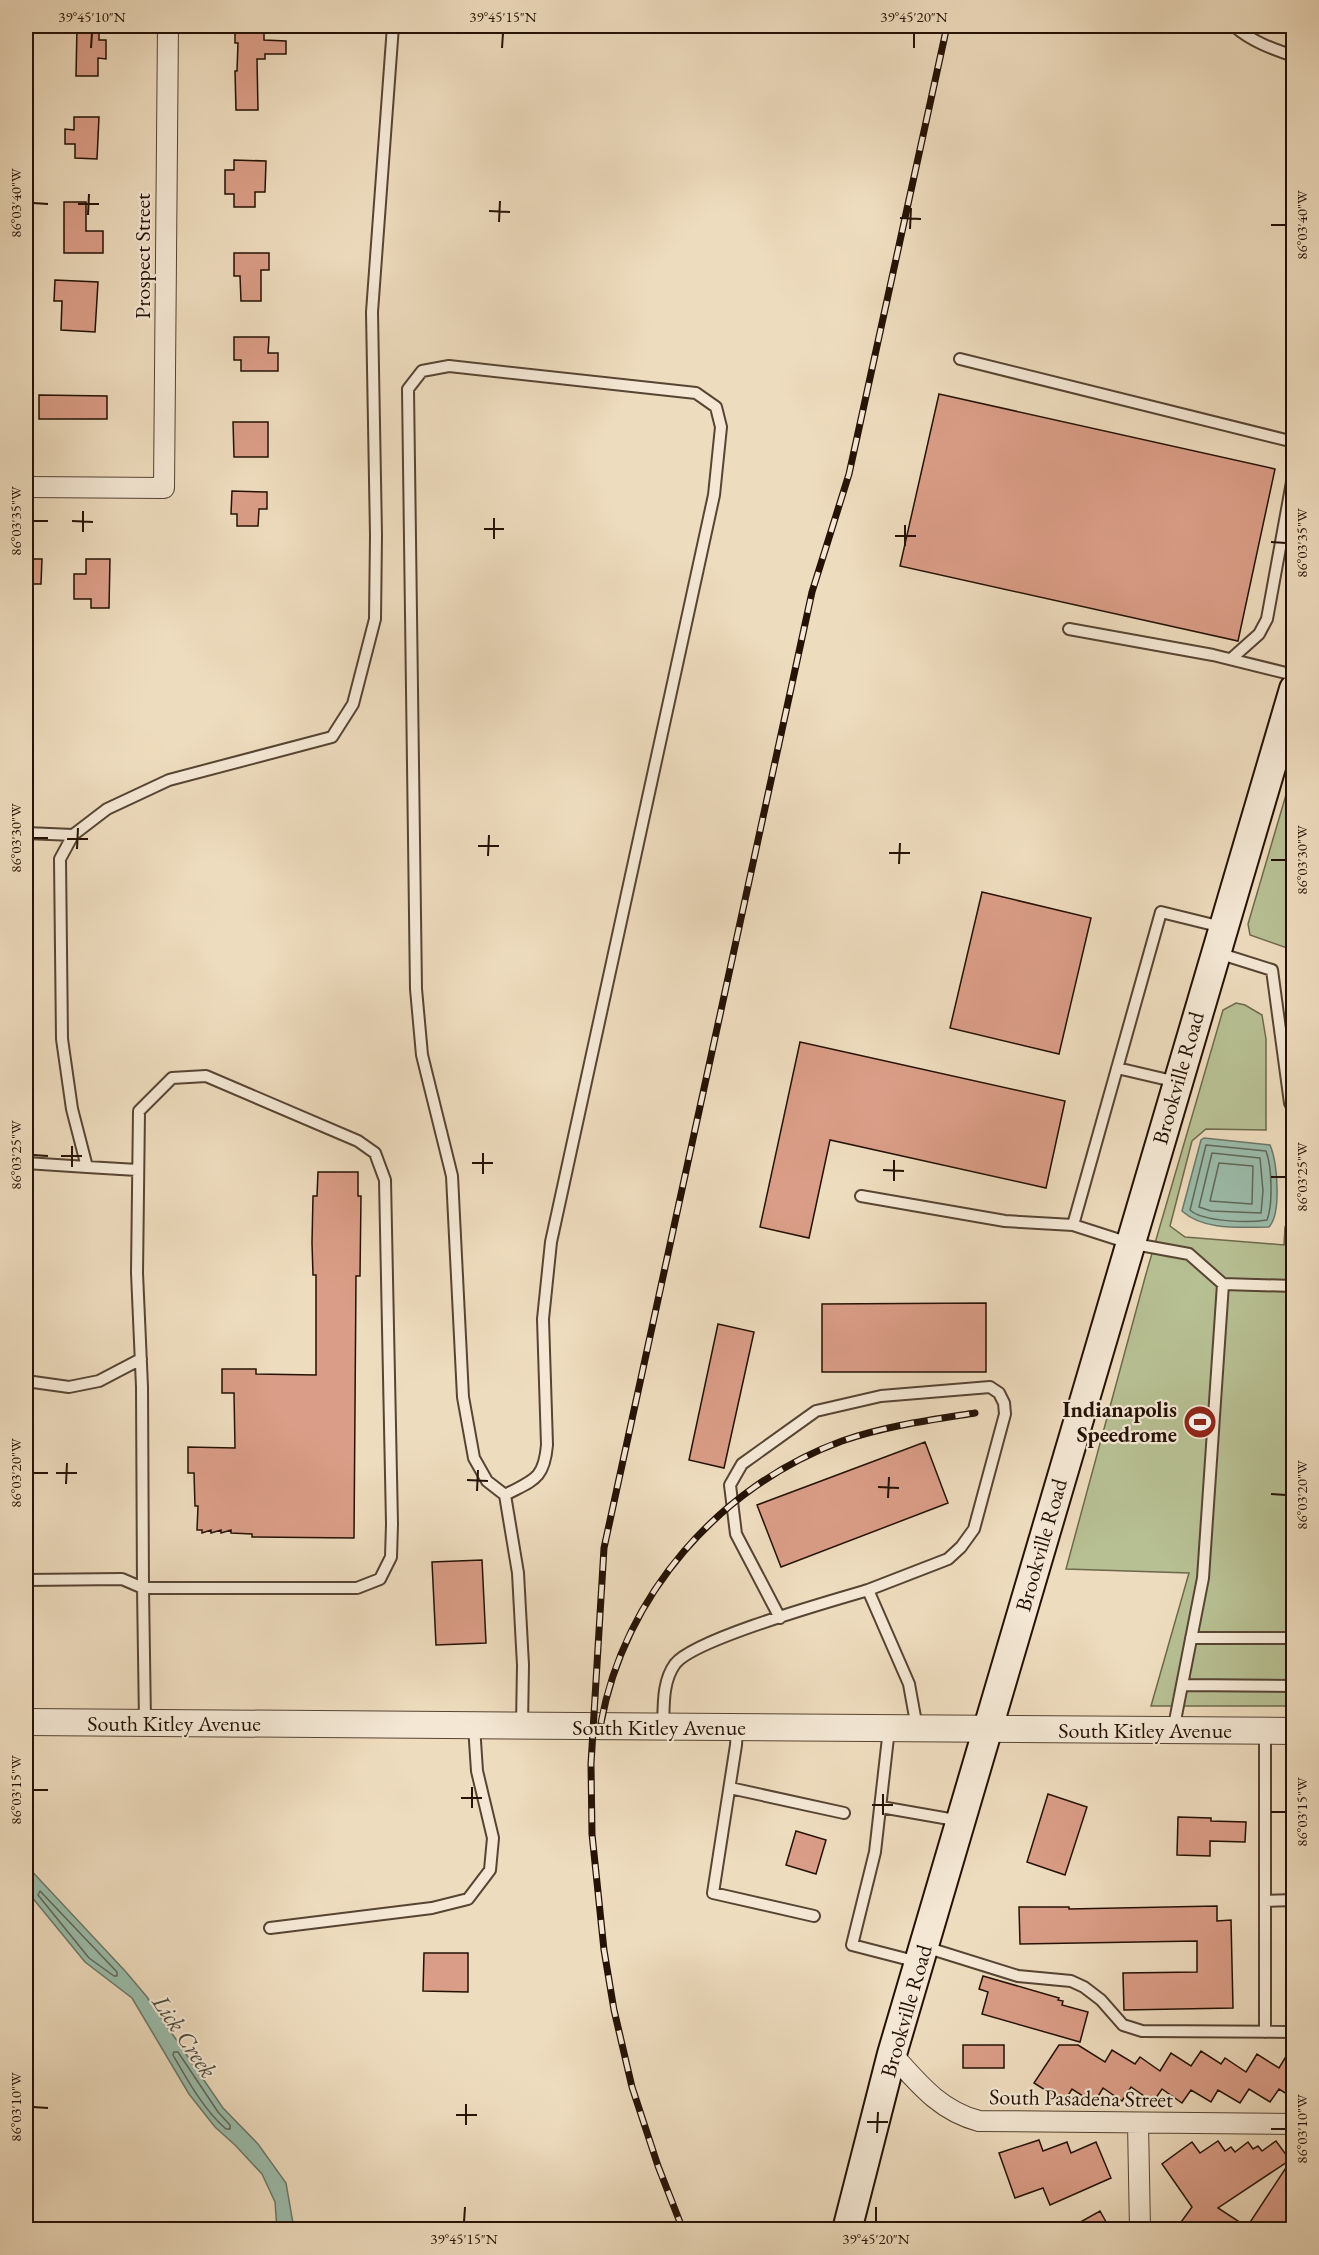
<svg xmlns="http://www.w3.org/2000/svg" width="1319" height="2255" font-family="'EB Garamond',serif">
<style>
.green{fill:#b7c093;stroke:#6e694c;stroke-width:1.5}
.water{fill:#9bbcab;stroke:#6c7869;stroke-width:1.5}
.lines{fill:none;stroke-linecap:round;stroke-linejoin:round}
.shore{stroke:#606758;stroke-width:1.5}
.building{fill:#da9d87;stroke:#251205;stroke-width:1.5}
.service-casing{stroke:#574433;stroke-width:14}
.minor-casing{stroke:#574433;stroke-width:22}
.tertiary-casing{stroke:#574433;stroke-width:28}
.secondary-casing{stroke:#251205;stroke-width:32}
.service{stroke:#f4e8d5;stroke-width:10}
.minor{stroke:#f4e8d5;stroke-width:20}
.tertiary{stroke:#f4e8d5;stroke-width:26}
.secondary{stroke:#f4e8d5;stroke-width:28}
.rail-casing{stroke:#251205;stroke-width:7}
.rail{stroke:#f4e8d5;stroke-width:4.5;stroke-dasharray:14;stroke-linecap:butt}
.ticks{fill:none;stroke:#251205;stroke-width:2}
.labels{text-anchor:middle;dominant-baseline:central;stroke-width:4.5;stroke-linejoin:round;paint-order:stroke}
.street-label{font-size:22px;fill:#251205;stroke:#f4e8d5}
.poi-label{font-size:22px;font-weight:bold;fill:#251205;stroke:#f4e8d5;text-anchor:end}
.water-label{font-size:24px;font-style:italic;fill:#4e4e3f;stroke:#f4e8d5}
.neatline{fill:none;stroke:#251205;stroke-width:2}
.ticks-label{font-size:15px;text-anchor:middle;fill:#251205}
</style>
<rect width="100%" height="100%" fill="#eedcbe"/>
<filter id="stains"><feTurbulence type="fractalNoise" baseFrequency=".00333" numOctaves="4"/><feColorMatrix values="0 0 0 0 .2 0 0 0 0 .09 0 0 0 0 .02 0 0 0 .5 -.17"/></filter>
<radialGradient id="worn" r=".72"><stop offset=".6" stop-color="#630" stop-opacity="0"/><stop offset="1" stop-color="#630" stop-opacity=".3"/></radialGradient>
<path class="green" d="M1293,771L1294,950H1293L1250,935L1248,924Z
M1236,1003L1245,1005L1262,1015L1266,1039V1130L1206,1129L1192,1141L1170,1226L1185,1237L1284,1245L1285,1227H1293V1706H1151L1189,1573L1066,1569L1146,1274L1223,1010Z"/>
<path class="water" d="M1204,1138L1270,1145C1277,1161 1282,1213 1269,1227C1241,1227 1204,1231 1182,1211L1201,1140Z
M26,1865L126,1972L147,1997L223,2108L258,2144L286,2183L294,2229H277L275,2202L262,2174L235,2145L215,2127L189,2094L132,1998L85,1962L26,1890Z"/>
<g class="lines">
<path class="shore" d="M1206,1145L1266,1151C1272,1167 1273,1205 1267,1220C1249,1223 1203,1222 1190,1210Z
M1212,1153L1260,1158L1263,1191L1261,1213L1211,1211L1199,1207Z
M1219,1163L1253,1166L1252,1204L1210,1201Z
M40,1891L117,1972V1976H114L89,1958L38,1895Z
M174,2052H178L218,2112L230,2125V2129H226C204,2110 188,2081 173,2055Z"/>
</g>
<path class="building" d="M77,26H99V40H106V59L98,58V76H76Z
M235,26H264V40L286,41V54H265V59H257L258,110H236L235,71H237L238,43H235Z
M74,117H99L97,159L75,158V144H65V129L74,130Z
M234,160L266,161L265,192H255V207H234V194H225V170H234Z
M64,202H86V231H103V253H64Z
M234,253H269V270H261V301H241L240,276H234Z
M55,280L98,282L95,332L61,330L62,301H54Z
M234,337H269L268,353H278V371H241V360H234Z
M939,394L1275,469L1238,641L900,566Z
M39,395L107,396V419H39Z
M233,422H268V457H234Z
M232,491L267,492V509H259L258,526H237V514H231Z
M26,559H42L41,584H26Z
M86,559H110L109,608H91V599H74V574H86Z
M982,892L1091,918L1059,1054L950,1028Z
M800,1042L1065,1101L1046,1188L830,1140L809,1238L760,1227Z
M318,1172H358V1196H361L360,1276H356L354,1538L252,1537V1534L231,1533V1530L221,1533V1530L211,1533V1530L202,1533V1530H197L198,1506H195L194,1473H188V1447L235,1448L234,1393H222V1369H256V1374L316,1375V1275H313L312,1243L313,1196H317Z
M986,1303V1372H822V1304Z
M718,1324L754,1332L724,1468L689,1460Z
M925,1442L948,1503L781,1567L757,1505Z
M482,1560L486,1643L436,1645L432,1562Z
M1048,1794L1087,1807L1065,1875L1027,1862Z
M1178,1817L1211,1818V1821L1246,1822L1245,1842L1210,1841V1856L1177,1855Z
M796,1831L826,1840L816,1874L786,1865Z
M1217,1906V1921L1231,1920L1233,2008L1124,2010L1123,1973L1197,1972V1941L1020,1944L1019,1907H1069V1909Z
M424,1953H468V1992L423,1991Z
M983,1976L1059,1998L1058,2000L1063,2001L1062,2005L1088,2012L1080,2042L982,2014L988,1992L979,1989Z
M963,2045H1004V2068H963Z
M1059,2045H1078L1105,2062L1112,2050L1135,2064L1140,2057L1160,2071L1171,2053L1191,2066L1201,2051L1221,2064L1225,2058L1246,2072L1257,2054L1279,2068L1293,2045V2098L1279,2089L1270,2102L1249,2089L1240,2103L1218,2090L1211,2102L1191,2090L1182,2103L1162,2089L1153,2102L1131,2087L1122,2101L1103,2088L1094,2103L1072,2089L1064,2102L1034,2083Z
M1039,2140L1043,2151L1067,2142L1071,2153L1096,2142L1111,2178L1050,2205L1043,2188L1015,2198L999,2153Z
M1218,2141L1225,2151L1231,2147L1235,2152L1248,2142L1253,2149L1258,2146L1262,2151L1276,2141L1290,2160L1218,2208L1247,2227L1293,2157V2218L1287,2229H1176L1192,2207L1162,2164L1192,2142L1200,2153Z
M1100,2211L1110,2229H1068Z"/>
<g class="lines">
<defs>
<path id="service" d="M1234,26C1251,41 1272,49 1294,56
M960,359L1294,442
M1069,629L1213,655L1294,675
M1231,659L1259,634L1267,619L1294,471
M26,833L73,835
M1222,927L1161,912L1073,1225L1129,1243L1189,1254L1223,1284
M1218,953L1272,970L1290,1103L1294,1110
M1117,1068L1177,1082
M26,1163L87,1167
M137,1170L87,1167L72,1109L62,1039L60,859L73,835L107,809L169,780L332,737L353,704L375,619L376,535L372,312L393,26
M861,1196L1005,1221L1073,1225
M26,1381L69,1387L99,1381L141,1359
M505,1495C533,1480 544,1480 547,1445L543,1319L551,1242L714,495L721,427L716,407L696,393L449,366L422,371L408,389L416,989L422,1055L452,1176L463,1397L474,1458L487,1481L505,1495L518,1573L523,1665L522,1725
M26,1580L122,1579L143,1588L142,1387L137,1273L139,1111L172,1078L206,1076L358,1141L375,1153L385,1180L392,1524L391,1557L380,1579L357,1588H143L145,1722
M780,1618L736,1534L730,1485L742,1464L816,1411L881,1396L990,1387L999,1393L1004,1403L1005,1414L974,1529L961,1547L948,1559L868,1590L909,1684L917,1728
M1191,1638H1294
M1182,1685L1203,1578L1223,1284L1294,1286
M663,1727C664,1706 662,1682 675,1664C694,1639 831,1601 868,1590
M737,1728L736,1745L713,1893L814,1916
M889,1729L875,1852L852,1945L918,1962
M1173,1731L1182,1685L1294,1686
M730,1788L844,1813
M881,1807L961,1821
M1265,1901L1294,1900
M270,1928L432,1908L468,1899L490,1870L493,1838L477,1771L474,1726
M925,1947L1018,1976L1071,1981L1084,1987L1101,2000L1123,2025L1142,2031L1294,2032
M1265,2032V1731"/>
<path id="minor" d="M26,487L164,488L168,26
M892,2054C918,2083 940,2111 979,2121L1294,2124
M1138,2123L1140,2230"/>
<path id="tertiary" d="M26,1722L1294,1731"/>
<path id="secondary" d="M847,2230L892,2054L1294,689"/>
</defs>
<use href="#service" class="service-casing"/>
<use href="#minor" class="minor-casing"/>
<use href="#tertiary" class="tertiary-casing"/>
<use href="#secondary" class="secondary-casing"/>
<use href="#service" class="service"/>
<use href="#minor" class="minor"/>
<use href="#tertiary" class="tertiary"/>
<use href="#secondary" class="secondary"/>
<defs>
<path id="rail" d="M601,1723C624,1596 719,1486 842,1441C885,1426 930,1420 975,1413
M683,2230L658,2166L632,2087L614,2010L604,1950L592,1834L591,1764L604,1548L812,592L849,474L947,26"/>
</defs>
<use href="#rail" class="rail-casing"/>
<use href="#rail" class="rail"/>
</g>
<path class="ticks" d="M91,48L92,33M502,48L503,33M914,48V33M33,203L48,204M78,204H99M489,211L510,212M88,215L89,194M900,218L921,219M499,222L500,201M1271,225H1286M910,229L911,208M33,521H48M72,521L93,522M484,529H504M83,532V511M895,536H916M494,539V518M1271,542L1286,543M905,546V525M33,838H48M67,839H88M478,846H499M77,849L78,828M889,853H910M488,856L489,835M1271,860H1286M899,864L900,843M33,1155L48,1156M61,1156H82M472,1163H493M72,1167V1146M883,1170L904,1171M483,1174V1153M1271,1177H1286M894,1181V1160M33,1473H48M56,1473H77M467,1480L488,1481M66,1484L67,1463M878,1487L899,1488M477,1491L478,1470M1271,1494L1286,1495M888,1498L889,1477M33,1790H48M461,1798H482M872,1805H893M472,1808V1787M1271,1812H1286M883,1815V1794M33,2107L48,2108M456,2115H477M867,2122H888M466,2125V2104M1271,2129H1286M877,2133L878,2112M464,2222L465,2207M876,2222V2207"/>
<defs>
<symbol id="stadium-disc" viewBox="-11 -11 22 22"><circle r="9.5" fill="#8f2418" stroke="#f4e8d5"/><path d="M0-5a6.5 5 0 1 0 0 10a6.5 5 0 1 0 0-10ZM-3.5-1.8h7v3.6h-7Z" fill="#fff"/></symbol>
</defs>
<g fill-rule="evenodd">
<use href="#stadium-disc" x="1181" y="1403" width="38" height="38"/>
</g>
<g class="labels">
<g class="street-label">
<text transform="translate(142 256) rotate(-90)">Prospect Street</text>
<text transform="translate(1178 1078) rotate(-74)">Brookville Road</text>
<text transform="translate(1041 1545) rotate(-74)">Brookville Road</text>
<text x="174" y="1723">South Kitley Avenue</text>
<text x="659" y="1727">South Kitley Avenue</text>
<text x="1145" y="1730">South Kitley Avenue</text>
<text transform="translate(906 2011) rotate(-74)">Brookville Road</text>
<text transform="translate(1081 2098) rotate(1)">South Pasadena Street</text>
</g>
<g class="poi-label">
<text x="1177" y="1409">Indianapolis<tspan x="1177" dy="25">Speedrome</tspan></text>
</g>
<g class="water-label">
<text transform="translate(185 2036) rotate(56)">Lick Creek</text>
</g>
</g>
<rect width="1319" height="2255" fill="none" stroke="#eedcbe" stroke-width="66"/>
<rect x="33" y="33" width="1253" height="2189" class="neatline"/>
<g class="ticks-label">
<text x="92" y="22">39°45'10"N</text>
<text x="503" y="22">39°45'15"N</text>
<text x="914" y="22">39°45'20"N</text>
<text transform="translate(16 203) rotate(-90)" y="5">86°03'40"W</text>
<text transform="translate(1302 225) rotate(-90)" y="5">86°03'40"W</text>
<text transform="translate(16 521) rotate(-90)" y="5">86°03'35"W</text>
<text transform="translate(1302 543) rotate(-90)" y="5">86°03'35"W</text>
<text transform="translate(16 838) rotate(-90)" y="5">86°03'30"W</text>
<text transform="translate(1302 860) rotate(-90)" y="5">86°03'30"W</text>
<text transform="translate(16 1155) rotate(-90)" y="5">86°03'25"W</text>
<text transform="translate(1302 1177) rotate(-90)" y="5">86°03'25"W</text>
<text transform="translate(16 1473) rotate(-90)" y="5">86°03'20"W</text>
<text transform="translate(1302 1495) rotate(-90)" y="5">86°03'20"W</text>
<text transform="translate(16 1790) rotate(-90)" y="5">86°03'15"W</text>
<text transform="translate(1302 1812) rotate(-90)" y="5">86°03'15"W</text>
<text transform="translate(16 2107) rotate(-90)" y="5">86°03'10"W</text>
<text transform="translate(1302 2129) rotate(-90)" y="5">86°03'10"W</text>
<text x="464" y="2244">39°45'15"N</text>
<text x="876" y="2244">39°45'20"N</text>
</g>
<rect width="100%" height="100%" filter="url(#stains)"/>
<rect width="100%" height="100%" fill="url(#worn)"/>
</svg>
